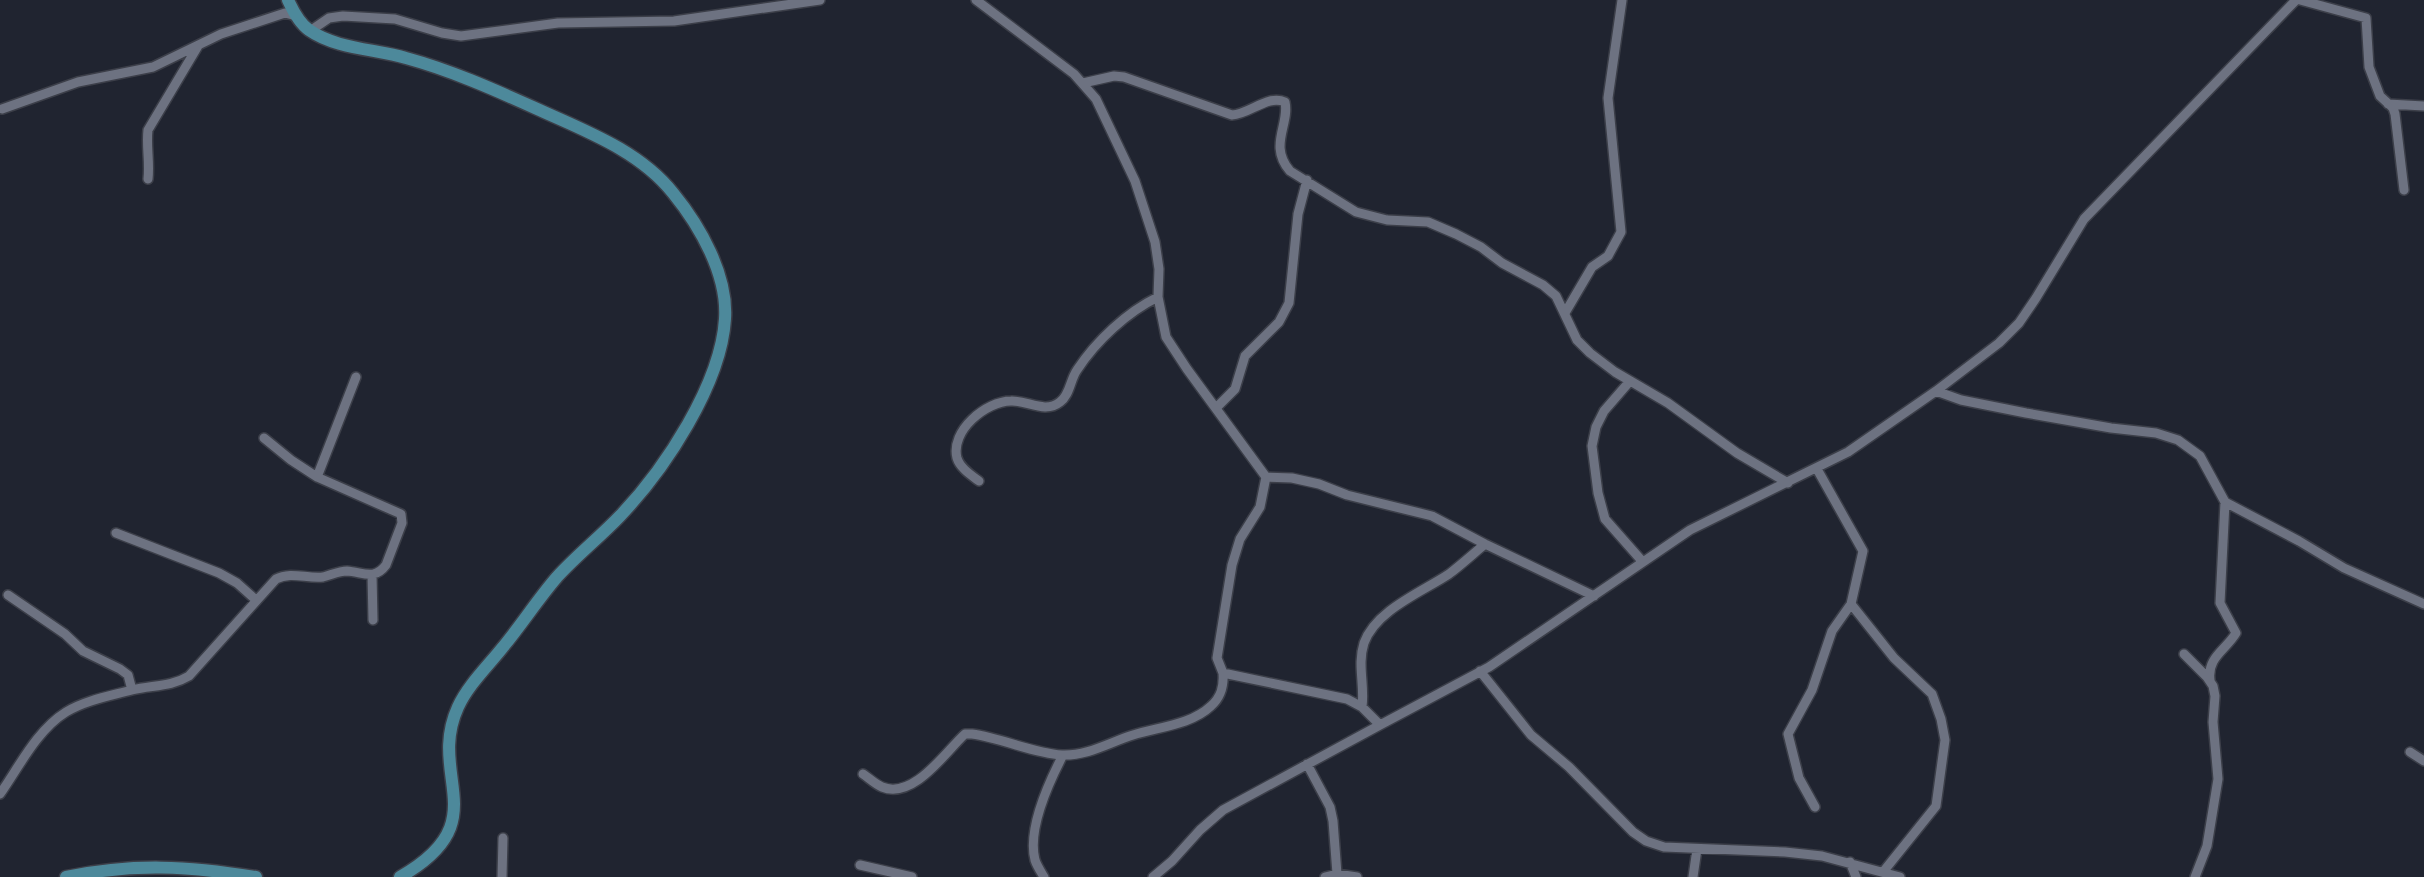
<svg xmlns="http://www.w3.org/2000/svg" width="2424" height="877" font-family="'Exo 2',sans-serif">
<style>
.lines{fill:none;stroke-linecap:round;stroke-linejoin:round}
.minor-casing{stroke:#3c3f49;stroke-width:12}
.major-casing{stroke:#3c3f49;stroke-width:15}
.minor{stroke:#6d7281;stroke-width:9}
.major{stroke:#4d899b;stroke-width:12}
</style>
<rect width="100%" height="100%" fill="#202430"/>
<g class="lines">
<defs>
<path id="minor" d="M976,0L1074,74L1096,99L1135,181L1155,242L1159,269L1158,297L1166,337L1187,369L1266,477L1260,507L1240,539L1232,565L1217,658L1223,673L1347,699L1362,707L1380,725L1489,667L1690,530L1848,452L1936,391L1999,343L2019,323L2036,298L2084,219L2296,0
M2300,0L2366,18L2369,67L2380,96L2393,108L2395,114L2404,190
M310,31L329,18L343,16L395,19L442,33L461,36L558,23L674,21L820,0
M1083,83L1114,76L1124,77L1232,115C1250,114 1268,94 1285,102C1290,124 1268,146 1290,171L1356,212L1387,220L1428,222L1456,234L1481,247L1502,263L1543,285L1556,296L1577,340L1590,353L1615,372L1668,403L1737,453L1788,483
M2388,104L2424,106
M2,109L78,82L153,67L221,34L285,13L296,16
M148,179C150,162 146,146 148,130L198,46
M1565,313L1592,267L1608,256L1621,232L1608,98L1622,0
M1630,381L1604,411L1596,427L1592,446L1598,493L1605,519L1642,561
M1936,391L1961,400L2026,413L2111,428L2156,433L2178,440L2200,456L2225,502L2299,541L2344,568L2424,604
M1217,407L1235,389L1245,356L1279,322L1289,303L1298,214L1307,180
M317,477L356,377
M1266,477L1292,478L1319,484L1347,495L1432,516L1485,544L1594,596
M979,481C971,475 960,468 957,458C950,431 986,401 1011,401C1027,400 1045,414 1060,402C1070,395 1070,380 1077,370C1096,341 1127,312 1158,297
M116,533L219,573L237,583L256,600
M372,575L373,620
M8,595L65,634L83,651L120,669L128,675L132,690
M1851,604L1894,658L1932,694L1941,719L1945,740L1936,806L1883,872
M2184,654L2207,677L2213,686L2215,696L2213,722L2218,779L2207,846L2195,877
M1480,671L1531,735L1569,767L1633,832L1646,841L1664,847L1785,852L1822,856L1900,877
M2210,680C2207,657 2226,650 2236,633L2220,603L2225,502
M1362,707C1365,685 1357,665 1364,643C1376,610 1422,592 1449,574C1461,565 1473,554 1485,544
M2410,752L2424,761
M1307,764L1330,807L1333,821L1337,874
M863,774C869,778 875,784 882,787C914,800 946,751 965,734H972C1002,738 1032,753 1062,755C1088,756 1110,742 1133,735C1158,727 1191,725 1211,706C1221,697 1224,687 1223,673
M0,794C19,767 37,730 66,712C86,700 110,696 132,690C152,685 171,687 189,676L276,579C291,571 307,579 323,577C331,575 339,571 347,571C363,572 374,581 386,565L402,523L401,514L317,477L291,460L264,438
M1815,807L1799,778L1788,734L1812,690L1832,631L1851,604L1863,551L1817,469
M1850,862L1856,877
M860,865L912,877
M502,877L503,838
M1044,877C1041,872 1037,866 1035,860C1027,829 1049,782 1063,755
M1153,877L1172,861L1200,830L1223,810L1380,725
M1325,877L1337,874L1357,877
M1693,877L1697,849"/>
<path id="major" d="M288,0C293,11 299,23 309,30C336,49 376,49 406,58C450,70 493,89 535,108C583,130 639,150 673,193C700,226 728,275 725,319C721,384 665,469 620,516C600,537 577,555 557,577C538,599 522,624 503,647C488,666 468,685 458,707C426,777 498,821 400,877
M66,877C134,863 188,866 256,877"/>
</defs>
<use href="#minor" class="minor-casing"/>
<use href="#major" class="major-casing"/>
<use href="#minor" class="minor"/>
<use href="#major" class="major"/>
</g>
</svg>
